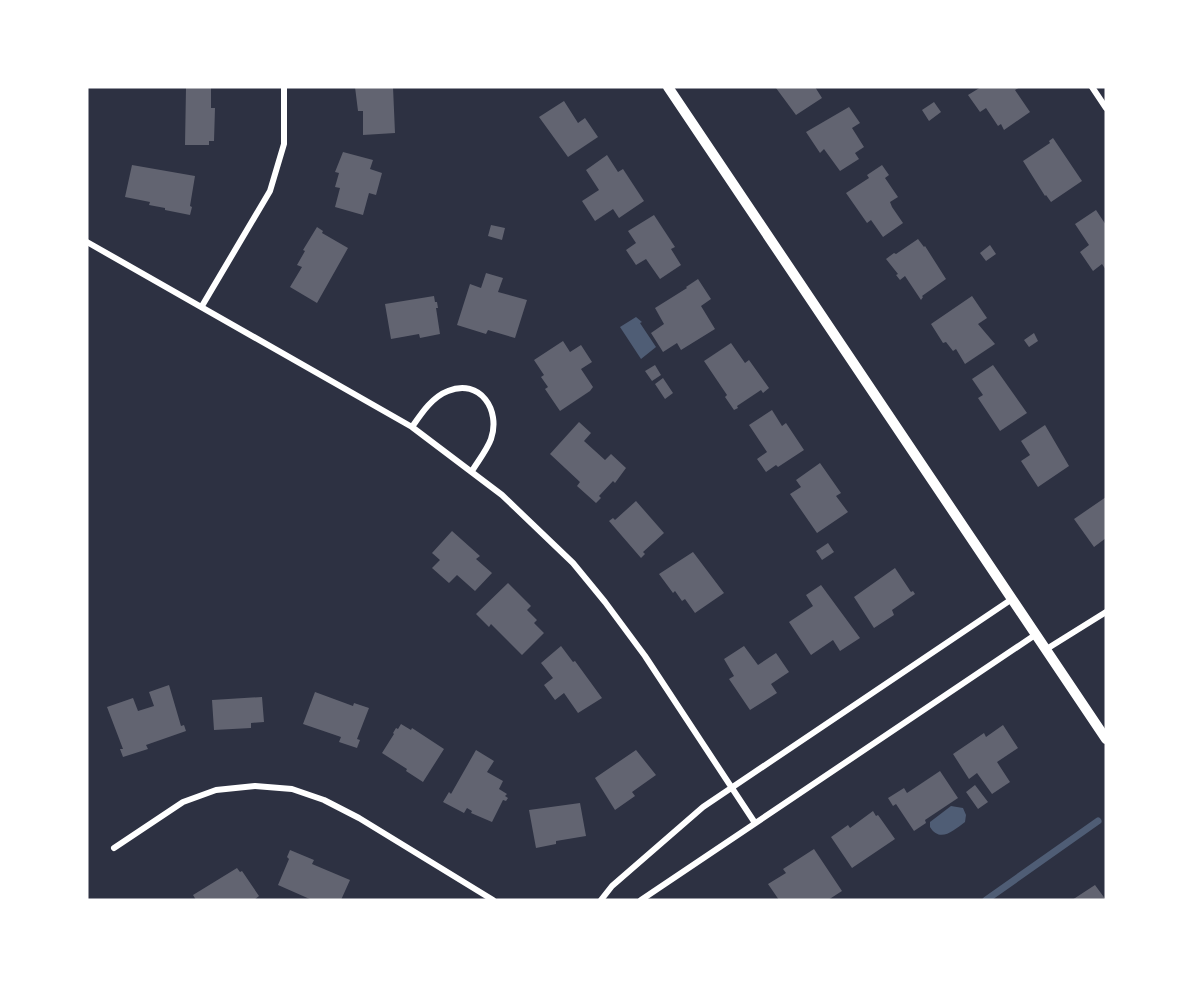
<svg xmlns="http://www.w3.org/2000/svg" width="1193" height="987" font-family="Cabin,sans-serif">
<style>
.water{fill:#4f5d75}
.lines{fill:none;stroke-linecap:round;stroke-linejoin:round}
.stream{stroke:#4f5d75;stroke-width:7}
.building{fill:#626471}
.minor{stroke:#fff;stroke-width:6}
.tertiary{stroke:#fff;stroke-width:10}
</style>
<rect width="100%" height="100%" fill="#2d3142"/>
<path class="water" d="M636,317L642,322L640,323L656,347L641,359L620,327Z
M951,806L963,808L966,815L965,822C953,831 940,843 930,827V822Z"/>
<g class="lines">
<path class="stream" d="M986,900L1098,821"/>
</g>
<path class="building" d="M355,87H393L395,133L363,135V111H358Z
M777,87H815L822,98L796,115L776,88Z
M981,87H1020L1015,90L1030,112L1004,130L1001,124L998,126L986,108L980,112L968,95Z
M186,88H211V108H215L214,141H209V145H185Z
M564,101L578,123L585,118L598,137L568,157L539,117Z
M934,102L941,112L929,121L922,110Z
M849,107L860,123L852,128L864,147L855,153L859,159L840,171L824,149L820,153L806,132Z
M1053,138L1082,181L1051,202L1046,195L1045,196L1023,161L1050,143L1049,141Z
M343,152L373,160L370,169L382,173L376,195L369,193L363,215L335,207L340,188L335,187L339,173L335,172Z
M607,155L618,172L623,169L644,201L619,218L613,209L595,221L582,201L599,190L586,170Z
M132,165L195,176L190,206L192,207L190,215L165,210V208L149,205L150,202L125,197Z
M882,165L889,175L885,178L898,197L890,202L892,207L903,223L883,237L871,220L867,223L846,193L869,178L867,175Z
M1096,210L1106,225V270L1102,264L1093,271L1080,252L1089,245L1075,224Z
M654,215L675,247L671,249L681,265L660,279L646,259L636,265L626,250L636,243L628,231Z
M491,225L505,228L502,240L488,236Z
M317,227L323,231L322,233L348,248L317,303L290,287L302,267L297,265L305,251L303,250Z
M918,239L924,247L925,246L946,279L922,296L923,297L921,300L905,276L900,280L896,275L898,274L886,259L894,253L896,254Z
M990,245L996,254L986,261L980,253Z
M486,273L503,278L498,292L527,300L515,338L488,330L486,334L457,325L470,284L481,288Z
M698,279L711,299L701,306L715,329L681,350L677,343L663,352L651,333L664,324L655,308L687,288L686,287Z
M434,296L435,302H437L438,308H436L440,334L420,338L419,334L391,339L385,304Z
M972,296L987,318L978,324L995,344L965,364L956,349L953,351L946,342L943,343L931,324Z
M1034,333L1038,341L1029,347L1024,340Z
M563,341L570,352L581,345L592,362L581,369L593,387L590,391L560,411L545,389L548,387L541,377L544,375L534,360Z
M731,343L745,363L749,360L769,388L763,393L761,390L737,406L738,408L734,410L725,397L727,395L704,361Z
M655,365L661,375L652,381L645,371Z
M993,365L1027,413L1000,431L978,398L983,395L972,379Z
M663,378L673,393L665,399L655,384Z
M772,410L782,426L786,423L804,450L778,467L776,465L766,472L757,459L767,452L749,425Z
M579,422L591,433L584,441L605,460L611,454L626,468L615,483L613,481L599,496L601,498L596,503L577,486L580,482L550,454Z
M1045,425L1069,466L1038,487L1021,461L1030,455L1021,441Z
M820,463L841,493L836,496L848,512L817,533L790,494L801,487L796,480Z
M1106,497V538L1094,547L1074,519Z
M636,501L664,533L643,552L645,554L641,558L609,521L613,518L615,520Z
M452,531L480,556L476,559L492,573L475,591L457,575L449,583L432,568L440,560L432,553Z
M828,543L834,552L822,560L816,551Z
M693,552L724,593L695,613L685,599L682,601L675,591L673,593L659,574Z
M895,568L911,592L913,591L915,594L892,610L894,615L874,628L854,597Z
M508,583L531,606L527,610L537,620L534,623L544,633L522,655L491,624L489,627L476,614Z
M821,585L860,638L840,651L833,640L811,655L789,622L813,606L806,595Z
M561,646L573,662L575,661L602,698L578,713L564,693L555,700L544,685L553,678L541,663Z
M744,646L758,665L776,653L789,672L771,684L777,693L750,710L729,679L734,676L724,659Z
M169,685L181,726L184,725L186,731L146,745L148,749L123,757L120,749H123L107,707L133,698L138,711L154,706L149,692Z
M315,692L353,706L354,703L369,708L357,739L360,740L357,748L339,742L341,737L303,724Z
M262,697L264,722L251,723V728L214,730L212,700Z
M401,724L411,730L412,728L444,749L423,782L406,771L407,769L382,753L394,734L393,733L396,728L398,729Z
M1003,725L1018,748L997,762L1010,782L992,794L977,773L969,779L953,754L984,733L986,737Z
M476,750L494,761L487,772L503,781L499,789L507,794L505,796L508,798L506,801L503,800L492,822L471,813L472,811L467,808L464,813L443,802L449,792L451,794Z
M636,750L656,775L632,792L635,796L615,810L595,778Z
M940,771L958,798L925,820L926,823L914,831L896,804L893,806L888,798L904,788L907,793Z
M975,785L988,802L978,809L966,792Z
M580,803L586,836L556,841V844L536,848L529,810Z
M873,811L876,816L878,815L895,839L852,868L831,837L848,825L850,828Z
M814,849L842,891L828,900H779L768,884L786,873L783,869Z
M290,850L314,860L312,864L350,880L341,900H312L278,885L289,859L287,857Z
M237,868L240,872L242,871L259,896L254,900H196L193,895Z
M1095,885L1106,900H1072Z"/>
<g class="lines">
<path class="minor" d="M1092,87L1106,108
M87,242L412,427L502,495L573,563L605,602L645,656L755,823
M202,306L270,191L284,144V87
M412,427C421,414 432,397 448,391C480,378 501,410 491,439C487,450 478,461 472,471
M1045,650L1106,612
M114,848L183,802L216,790L255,786L292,789L324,800L359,818L493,900
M601,900L612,886L703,807L1012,599
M641,900L1035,635"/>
<path class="tertiary" d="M668,87L1106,739"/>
</g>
<rect width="1193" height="987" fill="none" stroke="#ffffff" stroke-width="177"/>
</svg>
